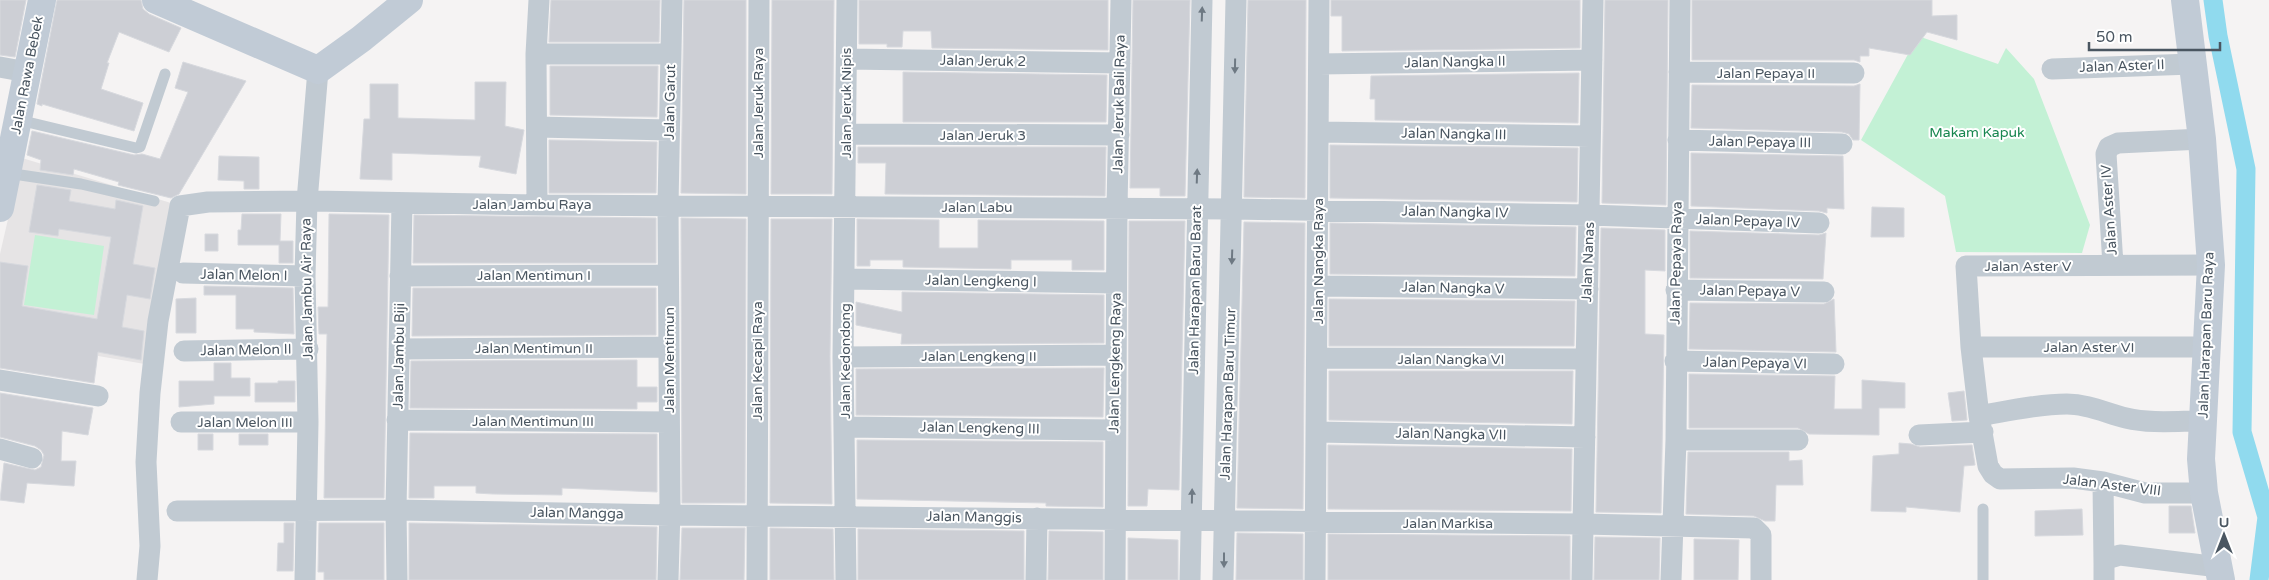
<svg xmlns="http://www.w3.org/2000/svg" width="2269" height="580" font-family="'Varela Round',sans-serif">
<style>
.education{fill:#e6e4e5}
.green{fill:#c3f1d5}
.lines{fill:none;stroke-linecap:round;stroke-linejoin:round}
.canal{stroke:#90daee;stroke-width:19}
.building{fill:#cdcfd5;stroke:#d7d9de}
.lane{stroke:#c1cad2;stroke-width:11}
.street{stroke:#c1cad2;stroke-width:21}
.secondary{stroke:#c1cbd6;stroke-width:28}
.oneway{fill:#6e7983}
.labels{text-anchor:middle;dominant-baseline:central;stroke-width:4;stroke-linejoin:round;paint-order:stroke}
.street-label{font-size:14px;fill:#4a5661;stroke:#fff}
.park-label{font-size:14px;fill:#17864f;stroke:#fff}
</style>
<rect width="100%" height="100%" fill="#f5f3f3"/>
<path class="education" d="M22,158L181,206L162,367L0,339V254Z"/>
<path class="green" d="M1918,36L1998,64L2006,48L2034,79L2090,225L2082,253L1956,252L1945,196L1861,140Z
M35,235L104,246L94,315L24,305Z"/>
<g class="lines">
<path class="canal" d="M2213,0L2218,36L2246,169L2242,432L2267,517L2259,580"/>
</g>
<path class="building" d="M0,0H26L15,57L0,55Z
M57,0H141L143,9L149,14L181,28L169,52L119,32L107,63H109L101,89L143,103L134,131L42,104V106L37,104Z
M551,0H660L659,42H549Z
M684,0H746V194L681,193Z
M772,0H834L832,194H771Z
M859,0H1108V50L932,48L931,31H903L902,47H887V44H859Z
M1133,0H1190L1185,196H1160V188H1130Z
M1248,0H1306L1305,198L1244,197Z
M1331,0H1580V48L1342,51V16H1331Z
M1605,0H1668L1666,205L1602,203Z
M1692,0H1932V16L1957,15V40L1927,32L1910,55L1869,48V56H1860V62L1854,60H1692Z
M183,62L246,81L179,194L171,198L118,185L119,182L74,169L73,175L40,170L41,160L27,155L32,131L134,155L142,154L160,159L188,92L175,88Z
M550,66H658L657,117L550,115Z
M903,72L1107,75L1106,122H903Z
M1579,73L1578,123L1375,120V99H1370L1371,76Z
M475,82H506L505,126L524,130L516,174L479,167L481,156L392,153V180L360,179L364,119H370V84H398V118L475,120Z
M1860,84L1859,140H1853L1849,134L1842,132L1691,128L1692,85L1854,86Z
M549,140L657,142L656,193H549Z
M1330,145L1578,148L1577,202L1330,198Z
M858,147H1106L1105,196L885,194L886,163H858Z
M1691,153L1843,156L1844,209L1827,208V213L1819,211L1691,206Z
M219,156L259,157V189H244V181L218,180Z
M37,185L71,190L69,201L115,209L116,200L143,206L133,264L155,268L150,299L127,295L122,327L144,331L141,360L98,352L94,383L0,368V262L28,266L22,306L97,319L111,237L59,229L58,236L29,232Z
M1872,207L1904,208V237H1871Z
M242,214H281L280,241H293V263H279V245H238V230H241Z
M329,214L389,215L384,498H324L327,334H319L318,307H328Z
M414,215L656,218V263H413Z
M681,218L746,219L745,503H682Z
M771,219H832L830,357L832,504L770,503Z
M857,219L939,220V248H978V220L1104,221V270H1072V260H1011V269L903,267V260H870V266H857Z
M1129,221H1185L1179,490L1148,489L1147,506H1128Z
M1244,222L1305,223L1303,509L1237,508Z
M1330,223L1576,227L1575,276L1330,274Z
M1601,228L1665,230V271L1645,270V334L1664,335L1661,513L1596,512Z
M1690,231L1819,235L1826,233L1823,279L1690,278Z
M205,234H218V251H205Z
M204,286L293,288L294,334L254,332V329H236V295H204Z
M413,288H656V335L412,336Z
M902,292L1104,295V343L901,344L902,334L856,325V302L902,312Z
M196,298V333H176V299Z
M1329,299L1575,301L1574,346H1329Z
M1834,299L1836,352L1689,349L1690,303L1824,304Z
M637,360V387H657V402H637V409L410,408L411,361Z
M214,363H231V378H250V396H214V404L179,407V381H214Z
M1104,368L1103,417L856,415V369Z
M1329,371H1573L1572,424L1329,420Z
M1689,374L1835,376L1834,409H1862V380L1905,383V408H1879V435L1809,434L1798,428H1689Z
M278,381H295V402H255V383H278Z
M1964,391L1967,420L1952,421L1948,393Z
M0,393L93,408L88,435L62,431L61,461H76L74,486L27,483L24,503L0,500L4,463L35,470L41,467L44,455L41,450L35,446L0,437Z
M410,433L657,434V492L562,488V495L493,494L476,493V486H434V498H409Z
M198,434H213V450H198Z
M239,434H268V445H239Z
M857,440L1103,442V507L1046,506V503L857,499Z
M1899,443L1911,444L1920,447L1972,445L1975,465L1964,466L1960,512L1906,507V512L1871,511L1873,456L1899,454Z
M1328,445L1572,449L1571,511L1328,509Z
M1688,452H1789V461L1802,460L1803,485H1776L1775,521H1765L1754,516L1686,514Z
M2169,506H2191L2195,533H2169Z
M2082,509L2083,535L2035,536V511Z
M284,523H294L293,571H277L278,543H284Z
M319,523H384V580H324V572H318Z
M409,523L657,527L656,580H409Z
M682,528H745L744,580H680Z
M770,528L833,529L834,580H770Z
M858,529L1024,531V580H858Z
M1049,531L1103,532V580H1048Z
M1237,533L1303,534V580H1236Z
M1328,534L1570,536V580H1328Z
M1595,537L1660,538L1659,580H1594Z
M1128,538L1178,540V580H1128Z
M1694,539L1739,540L1738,580H1694Z"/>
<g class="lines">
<path class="lane" d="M19,120L136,148L140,147L165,74
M7,173L81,184L154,201
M1983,509V580"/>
<path class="street" d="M536,54H671
M847,59L1120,63
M1319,64L1592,60
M0,67L27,72
M2052,69L2192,64
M1679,72L1854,73
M537,127L669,130
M1319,132L1590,136
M846,134L1119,135
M1678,140L1842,144
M537,205L536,54L539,0
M2113,265L2106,154L2109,147L2118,143L2202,139
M183,273L305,276
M400,276L668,275
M845,279L1116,283
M1318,286L1588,289
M1676,290L1824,292
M1971,347H2207
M399,349L669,347
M184,351L308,349
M843,357L1116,355
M1317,358L1586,359
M1675,361L1834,364
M0,380L98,396
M1979,416C2008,411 2038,404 2067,404C2088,404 2106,413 2126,418C2151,424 2178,421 2203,421
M397,420L669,422
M181,422H308
M844,427L1115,430
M1317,432L1585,437
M1919,435L1983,432
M1676,440H1798
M0,449L32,458
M2103,482L2104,564
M2204,493H2145L2103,482L2073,478L2000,479L1993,474L1988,466L1979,416L1971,347L1966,266L2211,265
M177,511L396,510L670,515L1583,524L1754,528L1761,535V580
M147,580L150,546L146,462L150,393L158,321L180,206L208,202L313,201L537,205L1233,209L1590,215L1819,223
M305,580L308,422L305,276L307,201L318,70
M397,580L396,510L402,203
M668,580L670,509L668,205L672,0
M757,580L759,0
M846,580L843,357L847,0
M1036,580L1037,518
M1115,580L1117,208L1121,0
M1190,580L1202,0
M1223,580L1236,0
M1315,580L1319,0
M1582,580L1593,0
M1671,580L1676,440L1680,0
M2104,580V564L2107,559L2120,555L2219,567"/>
<path class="secondary" d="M156,0L318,70L361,39L409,0
M2185,0L2202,139L2211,265L2201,459L2204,493L2221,580
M0,208L42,0"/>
</g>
<defs><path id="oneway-solid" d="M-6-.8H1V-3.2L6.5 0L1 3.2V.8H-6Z" transform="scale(1.25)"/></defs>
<g class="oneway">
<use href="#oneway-solid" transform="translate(1202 14) rotate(-88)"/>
<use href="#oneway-solid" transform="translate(1235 66) rotate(91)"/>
<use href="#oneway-solid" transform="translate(1197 176) rotate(-88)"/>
<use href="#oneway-solid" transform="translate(1232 257) rotate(92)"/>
<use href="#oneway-solid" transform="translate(1192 496) rotate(-89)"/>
<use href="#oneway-solid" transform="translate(1224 560) rotate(90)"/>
</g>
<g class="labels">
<g class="street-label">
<text transform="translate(983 61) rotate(1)">Jalan Jeruk 2</text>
<text transform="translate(1455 62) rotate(-1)">Jalan Nangka II</text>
<text transform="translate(2122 66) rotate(-2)">Jalan Aster II</text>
<text x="1766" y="73">Jalan Pepaya II</text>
<text transform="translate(27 75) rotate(-79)">Jalan Rawa Bebek</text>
<text transform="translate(670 102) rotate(-89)">Jalan Garut</text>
<text transform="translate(758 103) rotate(-90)">Jalan Jeruk Raya</text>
<text transform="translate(846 103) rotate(-90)">Jalan Jeruk Nipis</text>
<text transform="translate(1119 104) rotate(-89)">Jalan Jeruk Bali Raya</text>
<text transform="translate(1454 134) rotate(1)">Jalan Nangka III</text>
<text x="983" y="135">Jalan Jeruk 3</text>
<text transform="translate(1760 142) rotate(1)">Jalan Pepaya III</text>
<text x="532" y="204">Jalan Jambu Raya</text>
<text x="977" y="207">Jalan Labu</text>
<text transform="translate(2109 210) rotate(-94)">Jalan Aster IV</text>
<text transform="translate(1455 212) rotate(1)">Jalan Nangka IV</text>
<text transform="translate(1748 221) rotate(2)">Jalan Pepaya IV</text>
<text transform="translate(1318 261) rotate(-90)">Jalan Nangka Raya</text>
<text transform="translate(1588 262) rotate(-88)">Jalan Nanas</text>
<text transform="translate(1676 263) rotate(-89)">Jalan Pepaya Raya</text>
<text x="2028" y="266">Jalan Aster V</text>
<text transform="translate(244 275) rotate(1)">Jalan Melon I</text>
<text x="534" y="275">Jalan Mentimun I</text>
<text transform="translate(981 281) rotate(1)">Jalan Lengkeng I</text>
<text transform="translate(1453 288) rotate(1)">Jalan Nangka V</text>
<text transform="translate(307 289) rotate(-91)">Jalan Jambu Air Raya</text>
<text transform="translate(1195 290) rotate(-89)">Jalan Harapan Baru Barat</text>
<text transform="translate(1750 291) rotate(1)">Jalan Pepaya V</text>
<text transform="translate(2206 335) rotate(-88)">Jalan Harapan Baru Raya</text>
<text x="2089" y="347">Jalan Aster VI</text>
<text x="534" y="348">Jalan Mentimun II</text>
<text transform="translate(246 350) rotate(-1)">Jalan Melon II</text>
<text transform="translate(399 356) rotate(-89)">Jalan Jambu Biji</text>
<text x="979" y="356">Jalan Lengkeng II</text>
<text x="1451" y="359">Jalan Nangka VI</text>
<text transform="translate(669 360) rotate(-90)">Jalan Mentimun</text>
<text transform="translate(757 361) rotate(-90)">Jalan Kecapi Raya</text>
<text transform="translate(845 361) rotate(-90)">Jalan Kedondong</text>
<text transform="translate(1115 363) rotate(-89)">Jalan Lengkeng Raya</text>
<text transform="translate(1755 363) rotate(1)">Jalan Pepaya VI</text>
<text transform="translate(1228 394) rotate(-88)">Jalan Harapan Baru Timur</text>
<text x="533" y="421">Jalan Mentimun III</text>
<text x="245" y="422">Jalan Melon III</text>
<text transform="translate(980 428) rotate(1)">Jalan Lengkeng III</text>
<text transform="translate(1451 434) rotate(1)">Jalan Nangka VII</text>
<text transform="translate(2112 485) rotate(7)">Jalan Aster VIII</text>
<text transform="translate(577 513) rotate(1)">Jalan Mangga</text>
<text transform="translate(974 517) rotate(1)">Jalan Manggis</text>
<text x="1448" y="523">Jalan Markisa</text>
</g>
<g class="park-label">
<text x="1977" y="132">Makam Kapuk</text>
</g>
</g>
<g transform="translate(2224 535)" stroke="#ffffff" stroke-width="4" paint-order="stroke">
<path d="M0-4L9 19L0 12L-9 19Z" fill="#4a5661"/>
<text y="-8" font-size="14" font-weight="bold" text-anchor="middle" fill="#4a5661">U</text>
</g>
<path d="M2089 42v8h131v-8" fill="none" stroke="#4a5661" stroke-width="2.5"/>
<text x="2096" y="42" font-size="15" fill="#4a5661" stroke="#ffffff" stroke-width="4" paint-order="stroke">50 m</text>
</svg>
